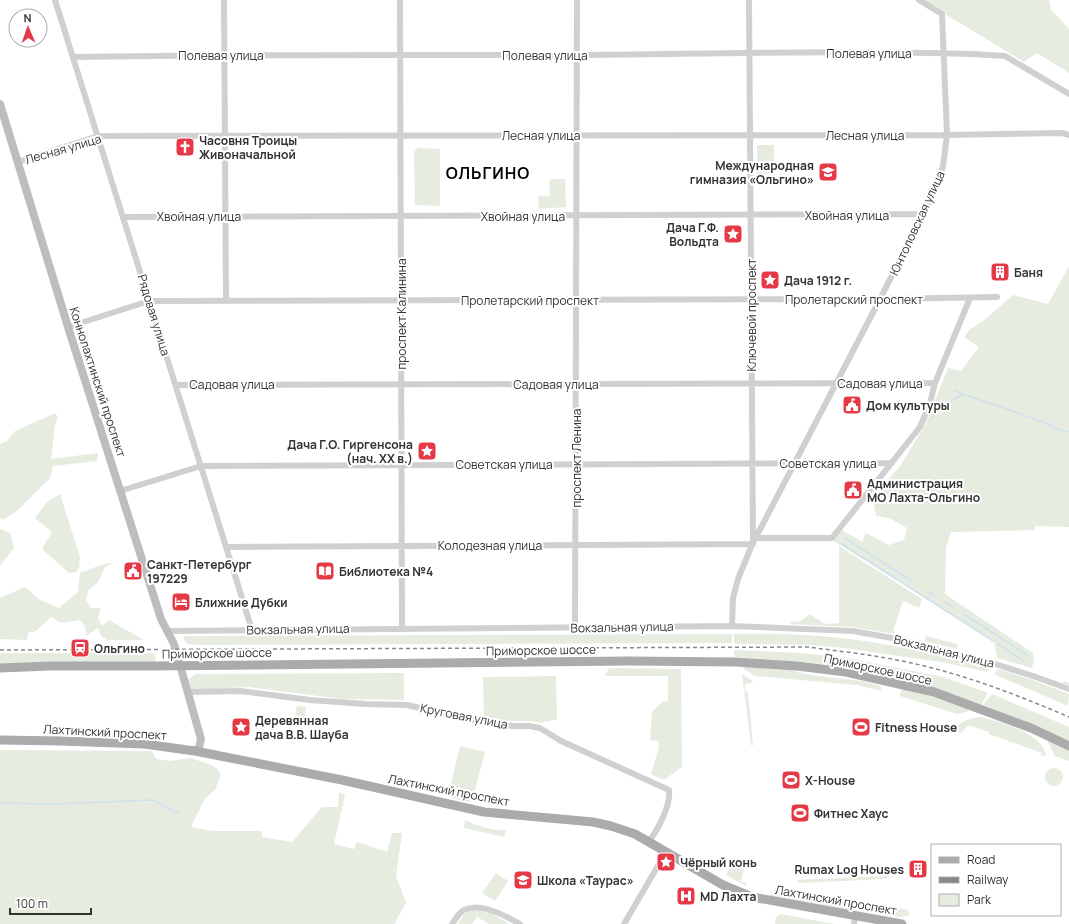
<svg xmlns="http://www.w3.org/2000/svg" width="1069" height="924" font-family="Manrope,sans-serif">
<style>
.green{fill:#e6ecdf}
.lines{fill:none;stroke-linecap:round;stroke-linejoin:round}
.stream{stroke:#cfe2ee;stroke-width:1.5}
.minor{stroke:#d0d0d0;stroke-width:6}
.secondary{stroke:#bdbdbd;stroke-width:8}
.primary{stroke:#ababab;stroke-width:9}
.rail{stroke:#888;stroke-width:1.5;stroke-dasharray:4 3;stroke-linecap:butt}
.labels{text-anchor:middle;dominant-baseline:central;stroke-width:4;stroke-linejoin:round;paint-order:stroke}
.street-label{font-size:12px;fill:#333;stroke:#fff}
.poi-label{font-size:12px;font-weight:bold;fill:#333;stroke:#fff;text-anchor:start}
.district-label{font-size:16px;font-weight:bold;letter-spacing:1px;fill:#000;stroke:#fff}
</style>
<rect width="100%" height="100%" fill="#fff"/>
<path class="green" d="M922,0H1049L1051,10L1069,29V73L1037,53L1024,62Z
M757,145H774V174H757Z
M418,148L439,149L440,151V205L437,206L415,205L414,152Z
M551,179H565L566,207L539,209L538,196H550L549,181Z
M1069,266V527L1035,526V530L951,532L946,548L945,594L1033,653L1034,660L1032,668L997,658L995,644L992,640L832,540L842,530L863,542V539L866,533L889,545L904,540L907,528L889,518L876,516L873,497L901,465L925,425L948,368L961,371L979,347L964,337L970,329L982,322L1013,295L1048,304Z
M55,413L58,417L55,425L51,459L98,453L97,461L53,466L50,478L17,511L3,520L0,518V444L7,441L15,431Z
M60,494L80,557L79,568L76,572L69,573L42,549L52,532L35,518L47,502Z
M0,529L10,533L14,548L0,566Z
M839,546L922,599L919,608L903,601L893,631H895L894,634L853,627L790,624L791,621L799,622L810,614L825,624L839,623Z
M113,563L105,567L98,582L88,591L86,600L91,608H101L98,617L102,626L109,620L144,640H107L101,636L98,628L86,636L85,626L80,620L61,623L51,617L36,631L28,633L27,640L0,639V598L25,587L40,600L59,608L78,592L80,573C93,569 98,564 113,563Z
M732,634V643L197,645L187,644L183,639L185,636Z
M734,634C773,633 812,634 850,639C898,645 945,657 991,669L987,672L947,663L844,648L812,645L734,644Z
M926,636L958,644L957,649L924,641Z
M734,650L800,653L848,658L943,677L988,693L981,705C937,689 893,675 847,667C810,661 772,660 735,657Z
M0,653H154L156,660L152,663L0,664Z
M745,666L788,669L810,675L861,681L880,686L882,691L857,685L755,676L744,669Z
M609,668L681,669L682,767L664,780L651,774L659,747L658,741L650,740L652,712L662,702L668,701V676H605Z
M998,669L1030,679L1069,694L1068,706L994,674Z
M404,673V700L342,699L249,687L191,690L187,681L195,674Z
M742,674L753,681L752,683L745,684V691L748,692L753,745L752,746L751,745Z
M556,676L557,719L541,723L529,721H513L484,718L483,677Z
M901,687L969,708V711L957,714L900,696Z
M992,694L1069,727V741L983,705Z
M297,706L306,707L304,724L294,723Z
M980,717C998,721 1043,733 1046,755L1041,756L1042,753L989,734V732L968,725L962,732L959,733L957,731L958,725C965,720 971,718 980,717Z
M1048,740L1069,749V761L1055,756L1048,742Z
M460,746L485,752L473,797L469,802L451,798L449,792Z
M0,750L152,751L156,759L170,761L191,758L214,766L221,774L215,790L205,798L191,827L212,831H262V837L292,842L322,807H338L339,792L345,795L334,844L354,849L357,842L387,852L392,833H402L396,876L406,903L394,924H0Z
M1045 777a9 9 0 1 1 18 0a9 9 0 1 1-18 0Z
M465,820C478,826 492,831 506,830L504,837L464,828Z
M732,863L744,869L741,881L747,884L746,886L726,875Z
M496,873L508,881L495,901L482,893Z
M888,876L886,879L799,883L797,880Z
M795,893L884,906L882,914L853,909H834L769,897L770,894L785,897Z
M888,907L908,910L909,914L908,916L899,917L886,915Z
M473,910L491,913L509,924H489L477,917L472,924H458L464,914Z
M780,914L835,924H775L776,917Z"/>
<g class="lines">
<path class="stream" d="M955,391L1046,423L1057,429L1069,432
M930,421C933,418 935,414 938,411C946,405 954,399 963,394
M845,538L913,582
M842,544L993,641
M928,592L934,595
M945,602L954,608
M965,615L1027,655
M998,644L1024,661
M1064,682L1069,684
M0,803L55,804L153,800L177,813L179,810"/>
<path class="minor" d="M55,0L252,630
M224,0L226,300
M400,0L402,628
M73,57C240,54 407,55 574,55C707,54 840,50 972,54L1005,56L1069,94
M18,162L98,136L947,135L1062,133L1069,135
M123,217L922,214
M68,327L149,301L880,299L997,297
M176,385L935,383
M120,491L201,466L892,463
M753,538H832L920,427L930,403L935,383L970,298
M754,541L880,299L935,191L943,166L947,135L942,14L919,0
M227,547L753,544
M732,626L733,598L738,579L753,542L749,0
M575,628L577,0
M167,631L732,626L853,631L903,640L995,664L1033,676L1069,689
M188,692L240,691L310,700L365,704L407,705L491,724L513,726H529L540,728L561,741L669,790C671,805 658,830 649,841
M452,924C456,919 458,913 464,910C481,902 506,916 520,924
M624,924L666,852
M854,924L855,916"/>
<path class="secondary" d="M0,104L68,327L161,619L174,644L201,739L199,748L195,751"/>
<path class="primary" d="M0,668L50,666H150L630,661L735,662L797,666L846,672L934,692L1031,728L1069,746
M0,740L61,741L144,744L195,751L342,780L484,812L593,822L611,826L635,834L723,885L752,897L902,924"/>
<path class="rail" d="M0,650L808,647C845,652 883,656 920,665C971,677 1020,696 1069,717"/>
</g>
<defs>
<symbol id="church-square" viewBox="-11 -11 22 22"><rect x="-9" y="-9" width="18" height="18" rx="4" fill="#e63946" stroke="#fff"/><path d="M-1.2-6h2.4v3.5h3.3v2.4h-3.3V6h-2.4V-.1h-3.3v-2.4h3.3Z" fill="#fff"/></symbol>
<symbol id="school-square" viewBox="-11 -11 22 22"><rect x="-9" y="-9" width="18" height="18" rx="4" fill="#e63946" stroke="#fff"/><path d="M0-5L7-2L0 1L-7-2ZM-4 1L0 2.5L4 1V4Q0 6-4 4Z" fill="#fff"/></symbol>
<symbol id="sight-square" viewBox="-11 -11 22 22"><rect x="-9" y="-9" width="18" height="18" rx="4" fill="#e63946" stroke="#fff"/><path d="M0-6L1.8-2.2L6-1.7L2.9 1.2L3.7 5.4L0 3.3L-3.7 5.4L-2.9 1.2L-6-1.7L-1.8-2.2Z" fill="#fff"/></symbol>
<symbol id="building-square" viewBox="-11 -11 22 22"><rect x="-9" y="-9" width="18" height="18" rx="4" fill="#e63946" stroke="#fff"/><path d="M-4-6H4V6H1V3H-1V6H-4ZM-2.5-4.3h1.7v1.8h-1.7ZM.8-4.3h1.7v1.8H.8ZM-2.5-1h1.7V.8h-1.7ZM.8-1h1.7V.8H.8Z" fill="#fff"/></symbol>
<symbol id="civic-square" viewBox="-11 -11 22 22"><rect x="-9" y="-9" width="18" height="18" rx="4" fill="#e63946" stroke="#fff"/><path d="M-.6-6.5H3V-4.5H.6V-3L4-1V1h2V6H-6V1h2V-1L-.6-3ZM-1.2 2.5V6h2.4V2.5Z" fill="#fff"/></symbol>
<symbol id="library-square" viewBox="-11 -11 22 22"><rect x="-9" y="-9" width="18" height="18" rx="4" fill="#e63946" stroke="#fff"/><path d="M-6-4Q-3-5.5-.7-3.5V5Q-3 3-6 4ZM6-4Q3-5.5 .7-3.5V5Q3 3 6 4Z" fill="#fff"/></symbol>
<symbol id="hotel-square" viewBox="-11 -11 22 22"><rect x="-9" y="-9" width="18" height="18" rx="4" fill="#e63946" stroke="#fff"/><path d="M-6-4.5h1.5V1H6V5H4.5V3h-9V5H-6ZM-4 0a1.8 1.8 0 1 1 3.6 0ZM.5 0V-2.5h3Q6-2.5 6 0Z" fill="#fff"/></symbol>
<symbol id="station-square" viewBox="-11 -11 22 22"><rect x="-9" y="-9" width="18" height="18" rx="4" fill="#e63946" stroke="#fff"/><path d="M-3-6H3Q5-6 5-4V2Q5 4 3 4L4.5 6H3L1.5 4h-3L-3 6H-4.5L-3 4Q-5 4-5 2V-4Q-5-6-3-6ZM-3.5-4v3h7v-3ZM-3.5 1v1.5H-2V1ZM2 1v1.5H3.5V1Z" fill="#fff"/></symbol>
<symbol id="stadium-square" viewBox="-11 -11 22 22"><rect x="-9" y="-9" width="18" height="18" rx="4" fill="#e63946" stroke="#fff"/><path d="M0-5a6.5 5 0 1 0 0 10a6.5 5 0 1 0 0-10ZM-3.5-1.8h7v3.6h-7Z" fill="#fff"/></symbol>
<symbol id="hospital-square" viewBox="-11 -11 22 22"><rect x="-9" y="-9" width="18" height="18" rx="4" fill="#e63946" stroke="#fff"/><path d="M-5-5h3v3.5h4V-5h3V5h-3V1.5h-4V5h-3Z" fill="#fff"/></symbol>
</defs>
<g fill-rule="evenodd">
<use href="#church-square" x="174" y="136" width="22" height="22"/>
<use href="#school-square" x="817" y="161" width="22" height="22"/>
<use href="#sight-square" x="722" y="223" width="22" height="22"/>
<use href="#building-square" x="989" y="261" width="22" height="22"/>
<use href="#sight-square" x="759" y="269" width="22" height="22"/>
<use href="#civic-square" x="841" y="394" width="22" height="22"/>
<use href="#sight-square" x="416" y="440" width="22" height="22"/>
<use href="#civic-square" x="842" y="479" width="22" height="22"/>
<use href="#civic-square" x="122" y="560" width="22" height="22"/>
<use href="#library-square" x="314" y="560" width="22" height="22"/>
<use href="#hotel-square" x="170" y="591" width="22" height="22"/>
<use href="#station-square" x="69" y="637" width="22" height="22"/>
<use href="#sight-square" x="230" y="716" width="22" height="22"/>
<use href="#stadium-square" x="850" y="716" width="22" height="22"/>
<use href="#stadium-square" x="780" y="769" width="22" height="22"/>
<use href="#stadium-square" x="789" y="802" width="22" height="22"/>
<use href="#sight-square" x="655" y="851" width="22" height="22"/>
<use href="#building-square" x="907" y="858" width="22" height="22"/>
<use href="#school-square" x="512" y="869" width="22" height="22"/>
<use href="#hospital-square" x="675" y="885" width="22" height="22"/>
</g>
<g class="labels">
<g class="street-label">
<text x="869" y="53">Полевая улица</text>
<text x="221" y="55">Полевая улица</text>
<text x="545" y="55">Полевая улица</text>
<text x="541" y="135">Лесная улица</text>
<text x="865" y="135">Лесная улица</text>
<text transform="translate(63 149) rotate(-16)">Лесная улица</text>
<text x="847" y="215">Хвойная улица</text>
<text x="199" y="216">Хвойная улица</text>
<text x="523" y="216">Хвойная улица</text>
<text transform="translate(917 223) rotate(-65)">Юнтоловская улица</text>
<text x="854" y="299">Пролетарский проспект</text>
<text x="530" y="300">Пролетарский проспект</text>
<text transform="translate(401 314) rotate(-90)">проспект Калинина</text>
<text transform="translate(154 315) rotate(73)">Рядовая улица</text>
<text transform="translate(751 315) rotate(-90)">Ключевой проспект</text>
<text transform="translate(98 382) rotate(72)">Коннолахтинский проспект</text>
<text x="880" y="383">Садовая улица</text>
<text x="232" y="384">Садовая улица</text>
<text x="556" y="384">Садовая улица</text>
<text transform="translate(576 458) rotate(-90)">проспект Ленина</text>
<text x="828" y="463">Советская улица</text>
<text x="504" y="464">Советская улица</text>
<text x="490" y="545">Колодезная улица</text>
<text transform="translate(622 627) rotate(-1)">Вокзальная улица</text>
<text transform="translate(298 629) rotate(-1)">Вокзальная улица</text>
<text transform="translate(541 650) rotate(-1)">Приморское шоссе</text>
<text transform="translate(944 651) rotate(14)">Вокзальная улица</text>
<text transform="translate(217 653) rotate(-1)">Приморское шоссе</text>
<text transform="translate(878 669) rotate(12)">Приморское шоссе</text>
<text transform="translate(464 716) rotate(11)">Круговая улица</text>
<text transform="translate(105 732) rotate(3)">Лахтинский проспект</text>
<text transform="translate(449 790) rotate(11)">Лахтинский проспект</text>
<text transform="translate(836 900) rotate(10)">Лахтинский проспект</text>
</g>
<g class="poi-label">
<text x="199" y="140">Часовня Троицы<tspan x="199" dy="14">Живоначальной</tspan></text>
<text x="814" y="165" text-anchor="end">Международная<tspan x="814" dy="14">гимназия «Ольгино»</tspan></text>
<text x="719" y="227" text-anchor="end">Дача Г.Ф.<tspan x="719" dy="14">Вольдта</tspan></text>
<text x="1014" y="272">Баня</text>
<text x="784" y="280">Дача 1912 г.</text>
<text x="866" y="405">Дом культуры</text>
<text x="413" y="444" text-anchor="end">Дача Г.О. Гиргенсона<tspan x="413" dy="14">(нач. XX в.)</tspan></text>
<text x="867" y="483">Администрация<tspan x="867" dy="14">МО Лахта-Ольгино</tspan></text>
<text x="147" y="564">Санкт-Петербург<tspan x="147" dy="14">197229</tspan></text>
<text x="339" y="571">Библиотека №4</text>
<text x="195" y="602">Ближние Дубки</text>
<text x="94" y="648">Ольгино</text>
<text x="255" y="720">Деревянная<tspan x="255" dy="14">дача В.В. Шауба</tspan></text>
<text x="875" y="727">Fitness House</text>
<text x="805" y="780">X-House</text>
<text x="814" y="813">Фитнес Хаус</text>
<text x="680" y="862">Чёрный конь</text>
<text x="904" y="869" text-anchor="end">Rumax Log Houses</text>
<text x="537" y="880">Школа «Таурас»</text>
<text x="700" y="896">MD Лахта</text>
</g>
<g class="district-label">
<text x="488" y="173">ОЛЬГИНО</text>
</g>
</g>
<rect x="931" y="844" width="130" height="72" fill="#ffffff" stroke="#adadad"/>
<rect x="939" y="857" width="20" height="6" fill="#ababab" stroke="#adadad"/>
<text x="967" y="864" font-size="12" fill="#333333">Road</text>
<rect x="939" y="877" width="20" height="6" fill="#888888" stroke="#adadad"/>
<text x="967" y="884" font-size="12" fill="#333333">Railway</text>
<rect x="939" y="894" width="20" height="12" fill="#e6ecdf" stroke="#adadad"/>
<text x="967" y="904" font-size="12" fill="#333333">Park</text>
<g transform="translate(28 28) rotate(358)"><circle r="19" fill="#ffffff" stroke="#adadad"/>
<path d="M0-3L7 15L0 10L-7 15Z" fill="#e63946"/>
<text y="-6" font-size="11" font-weight="bold" text-anchor="middle" fill="#333333">N</text>
</g>
<path d="M10 908v6h81v-6" fill="none" stroke="#333333" stroke-width="2"/>
<text x="16" y="908" font-size="12" fill="#333333" stroke="#ffffff" stroke-width="3" paint-order="stroke">100 m</text>
</svg>
